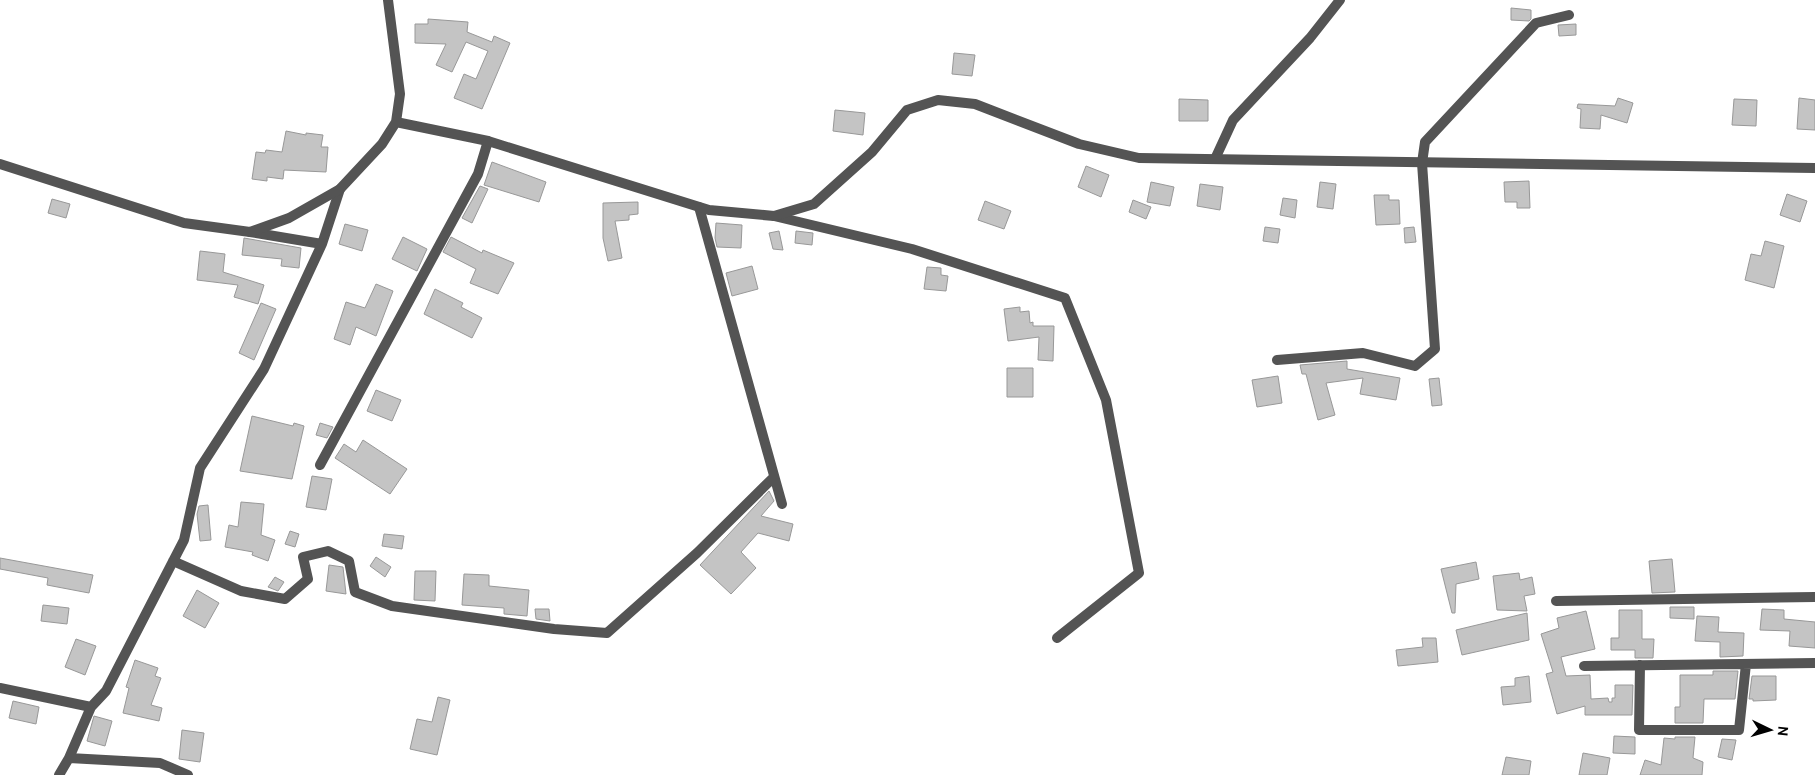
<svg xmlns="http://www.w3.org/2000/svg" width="1815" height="775" font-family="Cabin,sans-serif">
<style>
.building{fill:#c4c4c4;stroke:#989898}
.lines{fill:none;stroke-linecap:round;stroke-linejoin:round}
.minor{stroke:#545454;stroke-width:10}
.tertiary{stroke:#545454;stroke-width:10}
</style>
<rect width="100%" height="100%" fill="#fff"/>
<path class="building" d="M1511,8L1531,10V19L1529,21L1511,20Z
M428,19L468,22L467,32L492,42L494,36L510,43L482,109L454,98L464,74L476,79L488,51L466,42L452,72L436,65L446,44L415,43V24H428Z
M1576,24V35L1559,36L1558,25Z
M954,53L975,55L972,76L952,74Z
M1618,98L1633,103L1627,123L1601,115L1600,129L1580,128L1581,109L1577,108L1578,104L1615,106Z
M1799,98L1815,100V130L1797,129Z
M1179,99L1208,100V121H1179Z
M1734,99L1757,100L1756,126L1732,125Z
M835,110L865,113L863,135L833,131Z
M286,131L306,135V133L323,135L321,147H328L326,172L284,170L283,179L267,177V181L252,179L256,152L265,153L266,150L282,152Z
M492,162L546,182L539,202L484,185Z
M1086,166L1109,175L1101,197L1078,187Z
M1529,181L1530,208H1517V202H1505L1504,182Z
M1151,182L1174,187L1170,206L1147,202Z
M1320,182L1336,184L1333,209L1317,207Z
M1200,184L1223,187L1220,210L1197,206Z
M480,186L488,189L472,223L462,218Z
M1787,194L1807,201L1800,222L1780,215Z
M1374,195H1389V200H1399L1400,224L1376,225Z
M1283,198L1297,200L1295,218L1280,215Z
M52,199L70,204L66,218L48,213Z
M1133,200L1151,207L1146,219L1129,212Z
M985,201L1011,211L1004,229L978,220Z
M638,202V214L629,215V220L615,221L622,258L608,261L603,238V203Z
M716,223L742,225L741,248L717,247L715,238Z
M345,224L368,230L362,251L339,244Z
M1265,227L1280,229L1278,243L1263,241Z
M1414,227L1416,242L1405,243L1404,228Z
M779,231L783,250L773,249L769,233Z
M796,231L813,233L812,245L795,243Z
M403,237L427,249L417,271L392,259Z
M451,237L482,253L483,250L514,263L498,294L470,283L476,269L443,252Z
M244,238L301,248L299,268L281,266L282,259L242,255Z
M1765,241L1784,246L1774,288L1745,280L1751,254L1761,256Z
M200,251L225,254L223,272L264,285L258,304L234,297L238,285L197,280Z
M752,266L758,289L732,296L726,273Z
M927,267L941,268V275L948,276L946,291L924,289Z
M376,284L393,291L376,336L356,327L350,345L334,339L346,302L365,308Z
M435,289L463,303L461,307L482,318L472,338L424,314Z
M261,303L276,309L254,360L239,353Z
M1020,307V312L1029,311L1030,323L1033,322V326H1054L1053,361L1038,360L1039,337L1008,341L1004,309Z
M1347,361V369L1400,378L1396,400L1360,394L1363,378L1326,383L1335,415L1318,420L1306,374H1302L1300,365Z
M1007,368H1033V397H1007Z
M1278,376L1282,403L1257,407L1252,380Z
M1439,378L1442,405L1432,406L1429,379Z
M376,390L401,400L392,421L367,411Z
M252,416L293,426L294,423L304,426L292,479L240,471Z
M320,423L333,427L327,438L316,435Z
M363,440L407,469L390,494L335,458L344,444L356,452Z
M312,476L332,479L326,510L306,507Z
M769,491L774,501L761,516L793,524L789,541L758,533L741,552L756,568L731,594L700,565Z
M241,502L264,504L261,535L275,540L268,561L252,555L253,552L225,547L229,525L238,527Z
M208,505L211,540L200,541L197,514L199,506Z
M290,531L299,534L295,547L285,544Z
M384,534L404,536L402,549L382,546Z
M376,557L391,567L385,577L370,566Z
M0,558L93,575L89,593L47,585L48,578L0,569Z
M1672,559L1675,592L1652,593L1649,561Z
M1476,562L1479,579L1456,584L1455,613H1452L1441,569Z
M329,565L343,567L346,594L326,591Z
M415,571H436L435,601L414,600Z
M1519,573L1520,580L1532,577L1535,594L1524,596L1527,611L1497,610L1493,576Z
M464,574L489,575V586L529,590L527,616L504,614V608L462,605Z
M275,577L284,582L278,591L268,587Z
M197,590L219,603L205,628L183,616Z
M43,605L69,608L67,624L41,621Z
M1670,607H1694V619L1670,618Z
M535,609H549L550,621L536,619Z
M1762,609L1784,610V619L1815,622V648L1789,646L1790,631L1760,630Z
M1619,610H1642V639H1654L1653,658H1635V650H1611V638H1619Z
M1586,611L1595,649L1561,657L1566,676L1590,675L1591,699L1608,698L1609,702H1612V698H1615V685H1633L1632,715H1585V706L1557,714L1546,674L1553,672L1541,634L1559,628L1557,618Z
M1527,613L1529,640L1462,655L1456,630Z
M1697,616L1719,617L1718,632L1744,633L1743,656L1720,657V642L1695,641Z
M1422,638H1436L1438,662L1398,666L1396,650L1423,647Z
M76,639L96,646L85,675L65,667Z
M135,660L158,668L155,676L161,678L151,705L162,708L159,721L123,713L129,688L126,687Z
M1713,671H1738L1735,699H1704L1703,723H1675V707H1680V675H1713Z
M1529,676L1531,702L1503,705L1501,687L1515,686V678Z
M1752,676H1776V700L1753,701V699H1749Z
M438,697L450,700L437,755L410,749L417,719L432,722Z
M13,701L39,707L36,724L9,718Z
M94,716L112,721L105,746L87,741Z
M182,730L204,733L200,762L179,759Z
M1614,736L1635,737V754L1613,753Z
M1675,737H1695L1693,758L1703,762L1702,775H1640L1645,760L1661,765L1664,738L1675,739Z
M1722,739L1736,740L1732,760L1718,757Z
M1583,753L1610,758L1607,775H1579Z
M1506,757L1531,761L1529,775H1502Z"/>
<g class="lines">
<path class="minor" d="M1215,159L1233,120L1310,38L1340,0
M699,207L782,504
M774,216L912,249L1065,298L1106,400L1139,573L1057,638
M250,232L322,244
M1277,360L1363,353L1415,366L1435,349L1422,163L1425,142L1536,23L1569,15
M320,465L478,174L488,141
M173,561L241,591L285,599L308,579L303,557L328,551L349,561L355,592L392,606L554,629L607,633L697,553L774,477
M1556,601L1815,597
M1640,665L1639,730H1739L1746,664
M1584,666L1815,663
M0,688L91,707
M69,758L160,763L188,775
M59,775L69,758L91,707L106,691L184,540L200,468L264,369L322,244L340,189"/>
<path class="tertiary" d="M388,0L400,94L396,122
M0,164L184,223L250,232L289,218L340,189L382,144L396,122L488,141L709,210L774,216L814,204L872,152L907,110L938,100L975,104L1079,144L1139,158L1815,168"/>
</g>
<g transform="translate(1770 730) rotate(95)" stroke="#ffffff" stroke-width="4" paint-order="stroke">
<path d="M0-4L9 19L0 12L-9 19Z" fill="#000000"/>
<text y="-8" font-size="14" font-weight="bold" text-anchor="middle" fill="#000000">N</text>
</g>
</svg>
